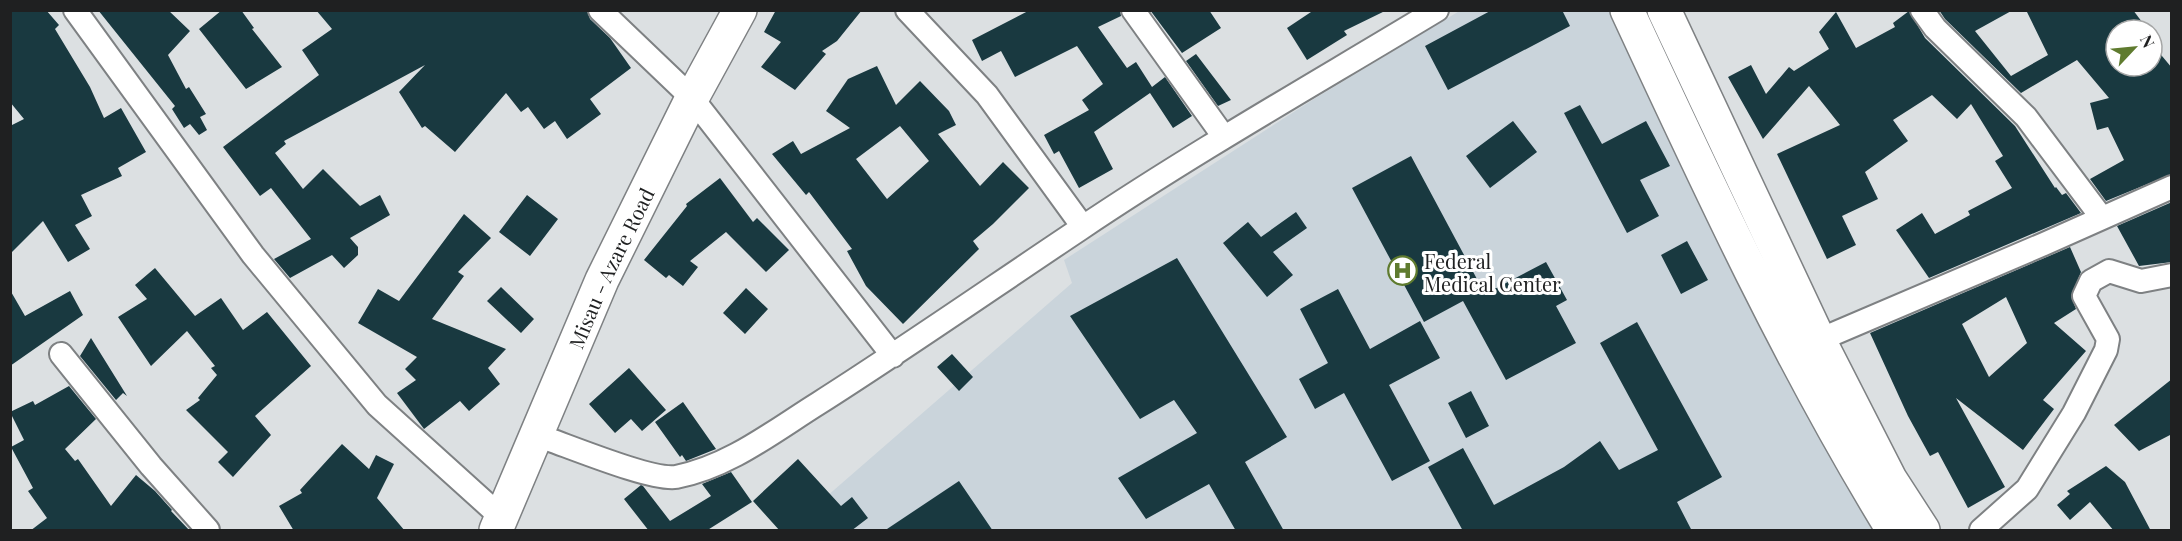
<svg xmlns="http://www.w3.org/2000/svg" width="2182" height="541" font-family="'Playfair Display',serif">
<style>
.built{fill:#cad4db}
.building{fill:#193940;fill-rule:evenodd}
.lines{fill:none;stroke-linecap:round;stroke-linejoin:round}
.minor-casing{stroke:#7e8183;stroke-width:26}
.primary-casing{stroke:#7e8183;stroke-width:36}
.minor{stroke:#fff;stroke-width:22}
.primary{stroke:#fff;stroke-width:33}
.labels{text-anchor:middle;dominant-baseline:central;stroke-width:6;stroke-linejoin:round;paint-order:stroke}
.poi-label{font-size:20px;fill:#1f2021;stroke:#fff;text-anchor:start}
.street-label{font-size:20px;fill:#1f2021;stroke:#fff}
</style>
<rect width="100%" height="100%" fill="#dce0e2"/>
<path class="built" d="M1461,10L1615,11L1783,371L1874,530H788L1072,283L1064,260L1314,99Z"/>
<path class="building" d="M10,10H46L59,25L55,29L90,87L104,118L121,108L146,152L118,168L122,176L81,195L92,216L75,225L90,249L68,262L43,221L10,254V126L24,119L10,102Z
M98,10H168L190,31L168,55L186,89L189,87L206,114L200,117L207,130L199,135L190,124L184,128L172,109L175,106Z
M222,10H241L254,28L252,29L282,67L246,89L199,29Z
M316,10H587L590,19L610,38L631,68L590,99L601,114L567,139L555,121L544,129L528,107L521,112L506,93L455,152L425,126L422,128L399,92L425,65L284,141L286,144L275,153L303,189L323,169L360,206L380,195L390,215L350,238L358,247V255L344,268L332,255L290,278L274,259L311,239L271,188L260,196L223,147L319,75L302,50L332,29Z
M776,10H862L837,41L822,51L826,54L795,90L761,67L781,42L764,32Z
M1030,10H1120L1121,16L1098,27L1127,68L1136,62L1152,87L1165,77L1192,116L1173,128L1150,93L1094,132L1113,169L1079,188L1059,151L1054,154L1044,135L1089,110L1082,100L1103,84L1077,46L1015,77L1001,51L982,61L972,40Z
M1150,10H1209L1221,28L1182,53Z
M1314,10H1387L1344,31L1347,35L1307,60L1287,28Z
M1492,10H1562L1570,26L1448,90L1425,46Z
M1939,10H2013L1975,31L2011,76L2048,55L2026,10H2133L2148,30H2116V66H2152V44L2172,68V174L2106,201L2090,179L2124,160L2108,127L2097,130L2090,103L2109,98L2077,60L2021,93L1945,19Z
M1909,11L1925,38L2015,126L2055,188L2056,187L2062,195L2066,193L2081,213L1929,278L1896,230L1922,213L1935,234L1970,215L1968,211L2012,188L1995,161L2003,156L1971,104L1957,119L1932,95L1893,120L1908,141L1865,172L1878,199L1842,216L1856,245L1827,259L1777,154L1840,125L1809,86L1763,139L1728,77L1751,65L1766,94L1789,67L1794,71L1829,49L1819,32L1836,12L1856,48L1895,27L1893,23Z
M1196,54L1231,100L1218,106L1186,61Z
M877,66L896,105L920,81L949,111L956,125L938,134L980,186L1003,162L1029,188L993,224L973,241L979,249L903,324L866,286L847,251L852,249L809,192L806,195L772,154L793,141L801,154L850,128L826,111L848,79ZM900,126L929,161L887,199L856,159Z
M1580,105L1602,144L1646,121L1670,166L1640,180L1659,216L1627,233L1564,113Z
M1513,121L1537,152L1490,188L1466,156Z
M1411,156L1485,294L1546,262L1567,300L1556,306L1576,343L1506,380L1463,301L1424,322L1352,188Z
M720,178L753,222L757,218L789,250L766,272L726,232L690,261L698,267L683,286L669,275L666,278L644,260L687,206L686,204Z
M527,195L558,219L530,256L499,232Z
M2172,202V262L2139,266L2117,226Z
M1296,212L1307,228L1273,252L1293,275L1267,297L1223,243L1248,222L1261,237Z
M464,214L491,238L458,272L464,276L432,319L506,349L488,368L500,384L469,411L460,401L424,429L397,393L416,380L405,369L417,357L358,323L378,289L399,301Z
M1687,241L1708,280L1681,294L1661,255Z
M2070,247L2081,272L2071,296L2076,309L2054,323L2086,351L2043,400L2054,409L2023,450L1956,398L2005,487L1968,508L1938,452L1930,456L1908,416L1870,333ZM2006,297L2027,343L1989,377L1962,324Z
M1177,258L1287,437L1245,462L1284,531H1236L1209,484L1146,519L1118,478L1197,433L1174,400L1140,419L1070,316Z
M155,268L195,316L221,298L243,330L267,312L311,366L255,416L271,435L233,477L218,462L228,452L186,410L200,400L198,398L217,375L211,368L215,366L187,331L151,366L118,317L147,299L135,285Z
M501,287L534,319L521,333L487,301Z
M746,288L768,309L745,334L723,313Z
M1338,289L1370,349L1420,321L1440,358L1389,385L1430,461L1392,481L1344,393L1315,409L1299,379L1328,363L1300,309Z
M10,290L25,316L70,291L83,315L10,366Z
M1637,322L1722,477L1677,502L1692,531H1463L1428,467L1463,448L1494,505L1564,467L1600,441L1619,470L1658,450L1600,343Z
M91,338L127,396L123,393L116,400L80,356Z
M952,354L973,377L959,391L937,367Z
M629,368L666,410L642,431L631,419L615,433L589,404Z
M2172,379V434L2139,451L2114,425Z
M69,386L96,419L65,449L75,461L78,459L111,506L136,475L155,491L172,510L171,511L190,531H30L47,518L28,491L33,488L11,447L24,440L10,412L33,401L35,405Z
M1471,391L1489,426L1466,438L1448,403Z
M683,402L716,449L686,461L682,455L680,457L655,422Z
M342,444L369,469L376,455L394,464L377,498L405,531H294L279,506L302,493L300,490Z
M798,459L841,506L852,497L868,518L851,531H780L753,501Z
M2106,466L2125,482L2151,531H2114L2090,502L2070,520L2057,505L2070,494L2067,491Z
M731,472L752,502L706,531H649L624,499L641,485L643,486L670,521L711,496L702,484Z
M959,481L993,531H884Z"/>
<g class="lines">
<defs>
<path id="minor" d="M75,10L253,255L377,405L501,517
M600,10L692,98L893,356
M907,10L987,95L1083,227
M1133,10L1224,137
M1922,10L1935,28L2026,117L2102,218
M1819,340L2044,244L2172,187
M61,354L151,466L208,530
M536,435C564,444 651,481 676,477C729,467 774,431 819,403C907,347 993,287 1080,229C1196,151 1318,82 1437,10
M1981,530L2027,489L2074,413L2106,350L2108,339L2084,296L2091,281L2109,271L2141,281L2172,275"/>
<g id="primary">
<path d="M1627,10C1709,187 1791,364 1893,530"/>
<path d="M1664,10L1819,340L1890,479L1923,530"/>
<path id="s1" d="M496,530L602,280L692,98L740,10"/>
</g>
</defs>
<use href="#minor" class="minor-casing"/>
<use href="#primary" class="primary-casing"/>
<use href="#minor" class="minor"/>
<use href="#primary" class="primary"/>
</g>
<defs>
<symbol id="hospital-ring" viewBox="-11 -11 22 22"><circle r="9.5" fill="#fff" stroke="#5f7b2f" stroke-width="1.5"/><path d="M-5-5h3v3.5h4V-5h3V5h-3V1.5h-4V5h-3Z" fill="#5f7b2f"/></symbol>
</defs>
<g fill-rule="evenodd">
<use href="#hospital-ring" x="1386" y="254" width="33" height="33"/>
</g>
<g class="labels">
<g class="poi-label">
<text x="1424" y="260">Federal<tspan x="1424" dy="23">Medical Center</tspan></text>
</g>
<g class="street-label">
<text stroke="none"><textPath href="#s1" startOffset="286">Misau - Azare Road</textPath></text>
</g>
</g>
<rect width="2182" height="541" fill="none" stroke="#1f2021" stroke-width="24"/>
<g transform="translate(2134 48) rotate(64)"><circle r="28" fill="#ffffff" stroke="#a5a6a6" stroke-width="1.5"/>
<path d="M0-4.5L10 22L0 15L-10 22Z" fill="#5f7b2f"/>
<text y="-9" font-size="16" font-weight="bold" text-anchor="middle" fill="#1f2021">N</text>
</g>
</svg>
